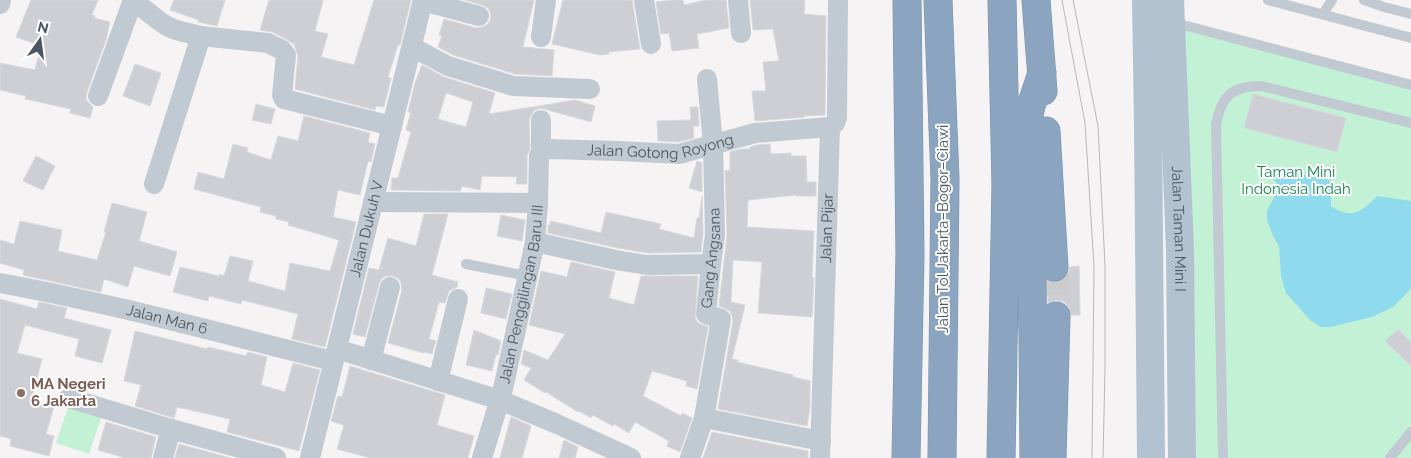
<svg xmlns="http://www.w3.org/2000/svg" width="1411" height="458" font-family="Raleway,sans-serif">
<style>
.green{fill:#c3f1d5}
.water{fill:#90daee}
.building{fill:#cdcfd5;stroke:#d7d9de;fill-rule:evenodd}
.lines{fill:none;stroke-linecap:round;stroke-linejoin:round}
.highway-tunnel{stroke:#caccce;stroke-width:28;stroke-dasharray:28 14;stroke-linecap:butt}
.highway-casing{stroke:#7690ad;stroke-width:29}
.lane{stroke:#c1cad2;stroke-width:10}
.street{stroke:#c1cad2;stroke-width:20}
.primary{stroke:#b3c2d1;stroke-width:28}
.highway{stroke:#8ba5c1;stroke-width:28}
.tram{stroke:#b5b8bd;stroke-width:1}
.education-dot{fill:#8d6e63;stroke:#fff;stroke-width:2}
.labels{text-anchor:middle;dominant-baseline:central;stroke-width:4;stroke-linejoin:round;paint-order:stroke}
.street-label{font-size:15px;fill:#4a5661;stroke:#fff}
.park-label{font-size:15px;fill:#17864f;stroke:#fff}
.education-label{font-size:15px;font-weight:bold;fill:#785e54;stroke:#fff;text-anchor:start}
</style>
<rect width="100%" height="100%" fill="#f5f3f3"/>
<path class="green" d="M1177,28L1411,89V458H1186Z
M71,398L104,409L89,454L56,443Z"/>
<path class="water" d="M1281,169L1291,172L1334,181V186L1331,195V206C1351,220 1362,212 1377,196L1411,201V287L1409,291L1393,307L1372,317L1330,327H1321L1311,321L1286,293L1281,276L1279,246L1273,236L1267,220V211L1276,193L1278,185L1273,178L1274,170Z"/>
<path class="building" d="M31,0H98L92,15L95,16L94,18L110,22L106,40L87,92L86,99L89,103L93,107L90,118L70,113L71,109L25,99L26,96L0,90V63L35,70L41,46L16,37Z
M174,0H225L217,26L198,22L199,20L170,10Z
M269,0H323L315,31L328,34L321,57L354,65L374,0H411L400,45H398L388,77L391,78L384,107L376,106L375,110L295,89L298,56L294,44L273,32L260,30Z
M465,0H534L523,47L554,50L552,76L515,74L453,55L438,47L442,36L439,35L444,19L476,28L483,27L488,24L491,19L490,12L488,8L482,5Z
M563,0H632L640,49L609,52V54L600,55L552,44Z
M672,0H683L684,5L706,0H726L729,28L697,34L699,48L672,51L669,33L661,34L656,2Z
M750,0H805L804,14L826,16L825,115L804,116L805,117L755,121L752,91H766L763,62L779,61L773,29L753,30Z
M135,64L161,73L150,106L123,96Z
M422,65L444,77L495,93L489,114L575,100L595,106L591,122L541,108L535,110L531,115L529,120L530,149L527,156V184H516L517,177L482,176L480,190L462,186L460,191L391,190L392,178H398L411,132L406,130L411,112H408L415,83ZM446,93L473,102L466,127L438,119Z
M1253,94L1346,118L1337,152L1244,128Z
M256,104L275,109L271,124L252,120Z
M690,107H698L699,126H693L694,138L678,142L658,141L657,121L691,120Z
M304,116L370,133L368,142L375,144L371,162L368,161L360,195L338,190L333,217L356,222L325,347L292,339L298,314L242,300L241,304L209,296L208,301L173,292L180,267L219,276L220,274L224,276L230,256L253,261L248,281L285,291L290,263L330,271L339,240L288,225L289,222L276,219V216L260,212L261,207L194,189L198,172L224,179L233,144L248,148L247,152L271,160L278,136L298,141Z
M770,144L771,154L791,153V156H806L807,182H816V196H796V195L748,200L747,227L814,231L812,277L814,278L812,317L758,313L762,262L733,260L731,302L745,305L732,359L738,360L737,362L793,375V377L810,381V407L807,426L718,409L733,321L732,316L730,311L719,306L727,235L725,170L730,171V152L741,149H750V147L757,145Z
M36,156L55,166L43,190L23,181Z
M697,161L702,163V192L689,188Z
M702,196L703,234L701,252L648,253L618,248L548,233V225H550L551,221L601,233L606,212L661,224L659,229L694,238L697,218H699Z
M112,203L147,212L139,241L177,252L170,276L134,266L128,287L104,279L101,292L23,275L24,270L0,263V240L14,244L20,221L62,230L58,251L97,260L106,232H104Z
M424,214H448L432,275L458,282L457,287L449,291L445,303L439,302L429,339L436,341L432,354L424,352V353L388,343L402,290L401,283L399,279L393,276H386L382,278L379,284L365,337L353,334L369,268L379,270L388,238L416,246Z
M501,215L525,220L522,241L497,236Z
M571,262L615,272L609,298L634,305L641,276H698L695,318L698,323L708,327L697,389L686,386L687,381L652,371L643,396L681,416L682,413L692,418L680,452L667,446L669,441L635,422L629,433L614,424L613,426L593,415L591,418L579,411L578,412L546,392L545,393L524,380L531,368L521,364L524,350L548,360L565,334L529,325L541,271L567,277Z
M1079,266L1080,315H1071L1069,308L1064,302L1056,300L1048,303L1047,281L1054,283L1062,280L1068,274L1070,267Z
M486,288L512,294L506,319L481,313Z
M0,299L37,309L39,302L67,308L64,318L111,330L102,363L75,356L79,339L25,325L17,353L42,359L31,401L54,406L46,434L54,436L49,456L10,446L11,439L0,436Z
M1398,329L1411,342V366L1385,341Z
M474,330L501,341L498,355L496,354L492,371L466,365Z
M135,331L207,349L208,347L246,356L248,352L267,357L261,385L285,392L293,363L320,370L299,451L227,432L230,419L177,407L174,418L135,406L141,385L124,381Z
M350,366L445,395L437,425L474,436L468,458H370L337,449L344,425L331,421L338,396L342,397Z
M511,417L531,426L522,458H500Z
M106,422L156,437L151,458H125L98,450Z
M712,432L808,451V458H703Z
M564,440L578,447L575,458H559Z
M179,444L231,458H175Z"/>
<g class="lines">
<path class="highway-tunnel" d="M1054,267L1056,316"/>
<defs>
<path id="highway" d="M938,0L945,179L942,458
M1036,0L1043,91
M1046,131L1054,267
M906,458L910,254L907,0
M1001,458L1006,185L1002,0
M1034,458L1033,334L1028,119L1031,106L1042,73
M1052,458L1056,316"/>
</defs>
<use href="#highway" class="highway-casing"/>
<path class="lane" d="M1268,0L1411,38
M1364,0L1384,7L1411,14
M1323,14L1332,0
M1172,24L1183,25L1411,85
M466,264L527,276
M1223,458L1216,125C1221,96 1232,86 1261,86L1411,123
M1390,458L1411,432"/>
<g class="street">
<path d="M132,0C144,8 155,19 167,26C177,32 190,33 201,36L154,184"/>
<path d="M644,0L651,44"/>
<path d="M738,0L741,33"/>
<path d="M423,1L479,16"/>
<path d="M0,4L1,0"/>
<path d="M201,36L268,43L282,50L286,55L282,95L284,99L392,126"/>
<path d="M541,37L546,0"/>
<path d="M412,47L448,66L513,86L590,89"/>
<path d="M98,96L133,0"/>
<path d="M541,120V145L542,151"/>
<path d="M373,202L538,203"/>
<path d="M535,242L616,260L647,265L711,264"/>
<path id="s1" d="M0,283C112,303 222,334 333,361"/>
<path d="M337,349L500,400L557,424L631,458"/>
<path d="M371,360L390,287"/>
<path d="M438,381L458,299"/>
<path d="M69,398L171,429"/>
<path d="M704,418L821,441"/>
<path d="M163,458L171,429L276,458"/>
<path id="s2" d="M310,458L423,0"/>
<path id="s3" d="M482,458L503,389L535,242L538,203L539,156L542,151L548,149L618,151L679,154L755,133L830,127"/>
<path id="s4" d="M690,458L704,418L721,319L706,314L711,264L715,235L713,144L707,79"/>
<path id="s5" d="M820,458L830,127L835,123L837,118L838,0"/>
</g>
<g class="primary">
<path d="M1146,0L1148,125L1151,458"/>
<path id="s6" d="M1170,0L1180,250L1182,458"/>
</g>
<use href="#highway" class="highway"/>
<path class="tram" d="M1062,0L1085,123L1094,266L1092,458
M1073,0L1098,126L1105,265V370L1103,458"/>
</g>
<circle class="education-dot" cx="21" cy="393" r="5"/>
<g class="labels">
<g class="street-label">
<text stroke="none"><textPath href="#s3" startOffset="434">Jalan Gotong Royong</textPath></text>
<text stroke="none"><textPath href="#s5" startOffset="230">Jalan Pijar</textPath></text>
<text stroke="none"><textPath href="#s2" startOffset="236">Jalan Dukuh V</textPath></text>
<text transform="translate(943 229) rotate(-90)">Jalan Tol Jakarta–Bogor–Ciawi</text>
<text stroke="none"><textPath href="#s6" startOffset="229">Jalan Taman Mini I</textPath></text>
<text stroke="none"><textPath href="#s4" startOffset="215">Gang Angsana</textPath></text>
<text stroke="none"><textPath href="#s3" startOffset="169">Jalan Penggilingan Baru III</textPath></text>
<text stroke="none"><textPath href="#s1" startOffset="171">Jalan Man 6</textPath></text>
</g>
<g class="park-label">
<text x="1296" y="172">Taman Mini<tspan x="1296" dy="17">Indonesia Indah</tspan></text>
</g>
<g class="education-label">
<text x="31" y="384">MA Negeri<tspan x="31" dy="17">6 Jakarta</tspan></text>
</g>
</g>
<g transform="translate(40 40) rotate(14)" stroke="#ffffff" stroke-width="4" paint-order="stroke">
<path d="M0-4L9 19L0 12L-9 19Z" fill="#4a5661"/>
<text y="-8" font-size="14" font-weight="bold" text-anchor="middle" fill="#4a5661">N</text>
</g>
</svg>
